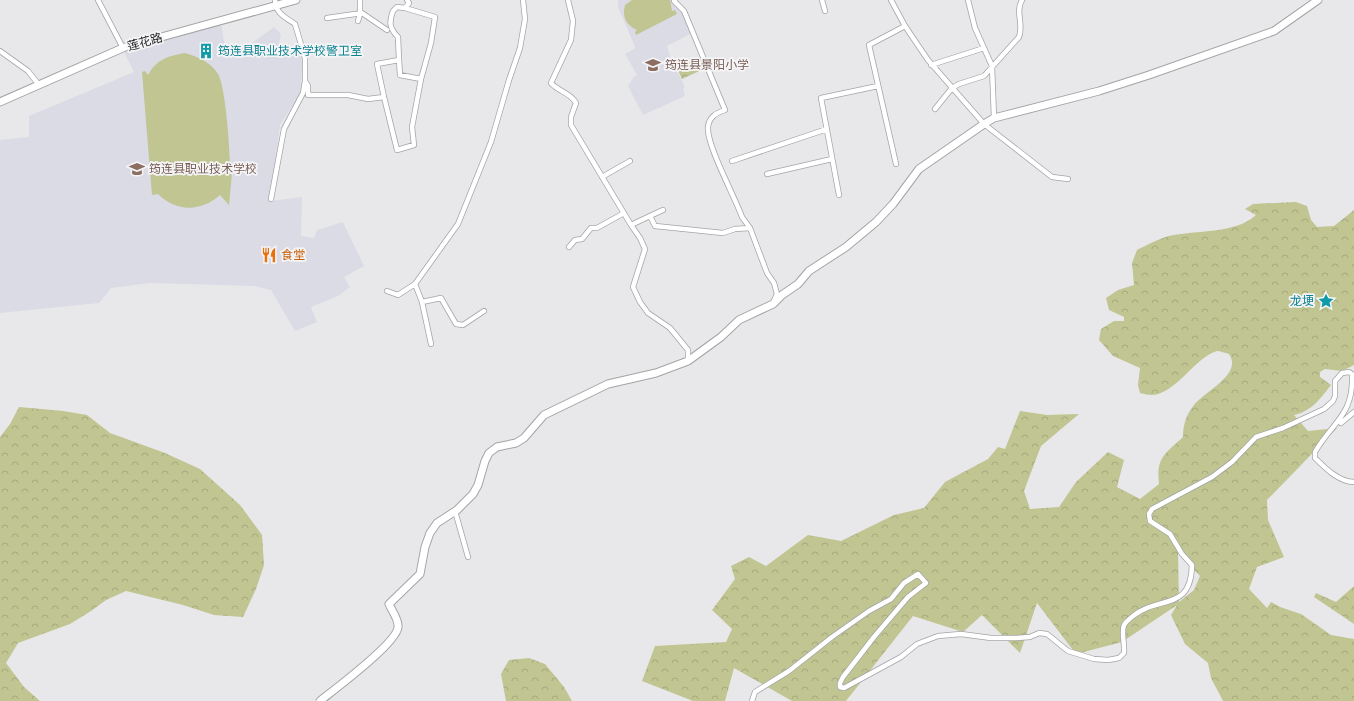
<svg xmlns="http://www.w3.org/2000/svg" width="1354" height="701" font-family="'Source Serif 4','Noto Sans SC',serif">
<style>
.built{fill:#dadbe5}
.grass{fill:#c0c591}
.forest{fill:url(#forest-crowns);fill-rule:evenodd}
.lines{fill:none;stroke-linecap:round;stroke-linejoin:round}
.street-casing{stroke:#a3a4a6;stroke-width:6}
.secondary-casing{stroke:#a3a4a6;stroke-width:9}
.street{stroke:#fff;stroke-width:4.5}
.secondary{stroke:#fff;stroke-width:7}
.labels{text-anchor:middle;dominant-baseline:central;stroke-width:3.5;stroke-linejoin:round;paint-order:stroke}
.street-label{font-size:12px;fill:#242425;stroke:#f5f5f8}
.culture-label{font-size:12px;fill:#0d838f;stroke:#f5f5f8;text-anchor:start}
.education-label{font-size:12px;fill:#785e54;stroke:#f5f5f8;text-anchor:start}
.food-label{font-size:12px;fill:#c56008;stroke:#f5f5f8;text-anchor:start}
</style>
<defs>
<pattern id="forest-crowns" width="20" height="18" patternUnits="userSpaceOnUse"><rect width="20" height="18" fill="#c0c591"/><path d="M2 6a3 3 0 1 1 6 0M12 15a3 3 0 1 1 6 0" fill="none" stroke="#a5a97d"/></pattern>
</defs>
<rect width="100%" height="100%" fill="#e8e8eb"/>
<path class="built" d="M618,0H671L685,16L692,33L667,46L670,56L685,87L683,88L685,96L643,115L628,86L633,78L637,75L625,54L634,49L635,47L618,7Z
M221,24L225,47L248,46L274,27L281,34L277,53L300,50L303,60L300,94L280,125L270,201L302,197L301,236L314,238L317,230L343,222L364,266L344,277L350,287L338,296L311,307L317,322L295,331L271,290L254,286L150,283L111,288L99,303L0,313V140L29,137V116L134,72L124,52Z"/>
<path class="grass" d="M632,0H670L672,11L675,10L677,14L636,35L635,32L637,30C626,25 622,17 625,5Z
M185,53C198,57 211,62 218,74C226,88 230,153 230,172L232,173L229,205L220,195C201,212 176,212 158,194L152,195L142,72L145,71L148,75C157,59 168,56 185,53Z"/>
<path class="forest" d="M701,57L706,68L682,79L677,68Z
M1296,202L1307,206L1311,220L1317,227L1334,226L1354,210V365L1342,371L1325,369L1320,372V377L1331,385C1320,399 1312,411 1294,415L1308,431L1337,428L1267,500L1268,520L1284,557L1257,567L1249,589L1267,608L1271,602L1280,607L1301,614L1331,635L1354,639V701H1223L1211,678L1208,663L1185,644L1171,615L1177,605L1122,642L1076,654L1037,603L1020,653L982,615L963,632L913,616L846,701H792L734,668L725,701H693L642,681L655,646L726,642L732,629L712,610L735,579L731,566L749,557L766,566L808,535L841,541L894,515L924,508L945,482L988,459L998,447L1005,449L1020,411L1047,415L1079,414L1041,446L1024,491L1030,509L1059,507L1076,482L1108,452L1124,460L1117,487L1140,499L1159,484C1156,457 1165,454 1183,437C1183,425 1186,415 1194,405C1205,391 1243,374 1229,354C1225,353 1220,351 1217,351C1195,357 1176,394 1152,395C1149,395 1144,394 1140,393L1138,385L1140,368L1113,356L1099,340L1101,329L1114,321H1124V317L1109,310L1106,298L1118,290L1134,285L1132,263L1137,250C1147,245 1158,239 1169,236C1196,230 1236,234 1256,215L1245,209L1253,204ZM1178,553L1200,576L1194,590L1179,602Z
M19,407L63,411L87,415L110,433L165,453L200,469L240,505L262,535L264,565L256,589L243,617L214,615L183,605L126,591L106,600L91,611L70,624L18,643L6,663L24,687L40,701H0V437L10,424Z
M1354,586V624L1314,597L1316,593L1336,602Z
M529,658L545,664L564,687L572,701H506L501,674L509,660Z"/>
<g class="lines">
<defs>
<path id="street" d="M98,0L123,48
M275,0C276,14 285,17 295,24L305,58V81L308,86V95H348L368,99L384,97
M407,0L409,3L405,8L435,17L431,43L421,79L412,127L414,145L397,150L384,97L377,64L399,60L400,75L421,79
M568,0L573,21L571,40L551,83C559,92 571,93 576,103L571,117V125L631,225L640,238L645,249L633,287L640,302L648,313L670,328L688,350V361
M675,0L674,1L684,11L725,110C716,113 709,117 708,127C706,144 735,197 742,217L750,228L767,273L774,283L777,294L774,301
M822,0L825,11
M891,0L905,26L928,60L984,124L1052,177L1068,179
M968,0L975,28L992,66L994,118
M327,18L362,13L387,30
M358,21L360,14V0
M0,51L28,71L39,85
M399,60L398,37C389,28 389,22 393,11L397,7L405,8
M931,65L984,48
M935,109L952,88L959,84L984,76L1019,37C1024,25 1015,12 1022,0
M732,161L827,129
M896,164L869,45L905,26
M767,174L832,159
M602,177L630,161
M839,195L821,98L878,86
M271,199L284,129L303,93L305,81
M650,216L663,210
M631,225L650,216L655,226L723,233L735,229L750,228
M569,247L575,240L582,239L591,228H597L624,213
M415,284L422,302L441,298L456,324L463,325L484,311
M387,291L398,295L415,284L458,224L491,142L509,80L520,48L525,19L523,0
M422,302L431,344
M1341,423L1354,412
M455,511L468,557
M752,701L755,692L789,671L832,637L869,611L891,599L904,583L918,574L926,583L908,597L874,637L843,677L840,683V687L844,688L901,657L917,644L938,636L961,634L991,638H1016L1030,637L1039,633L1047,634L1068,651L1094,659L1108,660L1119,658L1124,653C1125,644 1121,633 1124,625C1126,621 1130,619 1133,616C1159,595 1191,612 1192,565L1182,554L1170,534L1150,521L1149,514L1152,509L1212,477L1232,462L1256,437L1283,428L1324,409L1333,401L1335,396V381L1342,373L1349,372L1352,374C1354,416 1332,422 1315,452V458C1325,468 1339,482 1354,482"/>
<path id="secondary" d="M0,102L125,47L296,0
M320,701C335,689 397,643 398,627C399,620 392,611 389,604L420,574L425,547L430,533L437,523L457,510L473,494L478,485L485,461L489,453L497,447L516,443L524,438L544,415L608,384L656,373L688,361L721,337L739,320L773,304L782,295L798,284L809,271L846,247L876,222L893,204L919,169L984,124L994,118L1099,91L1149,75L1274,31L1318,0"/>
</defs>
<use href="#street" class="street-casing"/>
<use href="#secondary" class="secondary-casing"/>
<use href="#street" class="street"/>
<use href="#secondary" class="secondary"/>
</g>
<defs>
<symbol id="building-bare" viewBox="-9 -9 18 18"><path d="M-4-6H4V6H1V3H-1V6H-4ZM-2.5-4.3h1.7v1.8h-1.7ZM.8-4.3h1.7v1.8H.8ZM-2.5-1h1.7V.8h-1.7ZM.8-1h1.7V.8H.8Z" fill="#0f9aa8" stroke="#f5f5f8" stroke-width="2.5" paint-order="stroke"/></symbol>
<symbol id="school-bare" viewBox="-9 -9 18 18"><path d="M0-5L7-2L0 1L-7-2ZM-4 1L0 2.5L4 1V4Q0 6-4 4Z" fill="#8d6e63" stroke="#f5f5f8" stroke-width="2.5" paint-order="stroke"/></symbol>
<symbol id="restaurant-bare" viewBox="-9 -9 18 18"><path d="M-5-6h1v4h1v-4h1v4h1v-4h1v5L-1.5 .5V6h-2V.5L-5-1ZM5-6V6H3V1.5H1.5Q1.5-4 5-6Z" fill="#e8710a" stroke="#f5f5f8" stroke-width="2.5" paint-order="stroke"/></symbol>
<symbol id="sight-bare" viewBox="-9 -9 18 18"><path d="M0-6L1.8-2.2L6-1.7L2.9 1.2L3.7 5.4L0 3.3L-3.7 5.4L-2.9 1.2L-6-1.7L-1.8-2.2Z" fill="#0f9aa8" stroke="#f5f5f8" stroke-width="2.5" paint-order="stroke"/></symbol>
</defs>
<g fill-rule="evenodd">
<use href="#building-bare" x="195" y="40" width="22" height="22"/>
<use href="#school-bare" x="642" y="54" width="22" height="22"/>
<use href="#school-bare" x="126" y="158" width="22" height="22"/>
<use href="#restaurant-bare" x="258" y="244" width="22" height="22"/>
<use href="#sight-bare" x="1315" y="290" width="22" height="22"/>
</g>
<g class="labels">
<g class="street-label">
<text transform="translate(145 42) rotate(-16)">莲花路</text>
</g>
<g class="culture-label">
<text x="218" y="51">筠连县职业技术学校警卫室</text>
<text x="1314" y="301" text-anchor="end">龙埂</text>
</g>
<g class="education-label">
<text x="665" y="65">筠连县景阳小学</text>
<text x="149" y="169">筠连县职业技术学校</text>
</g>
<g class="food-label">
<text x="281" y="255">食堂</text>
</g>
</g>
</svg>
